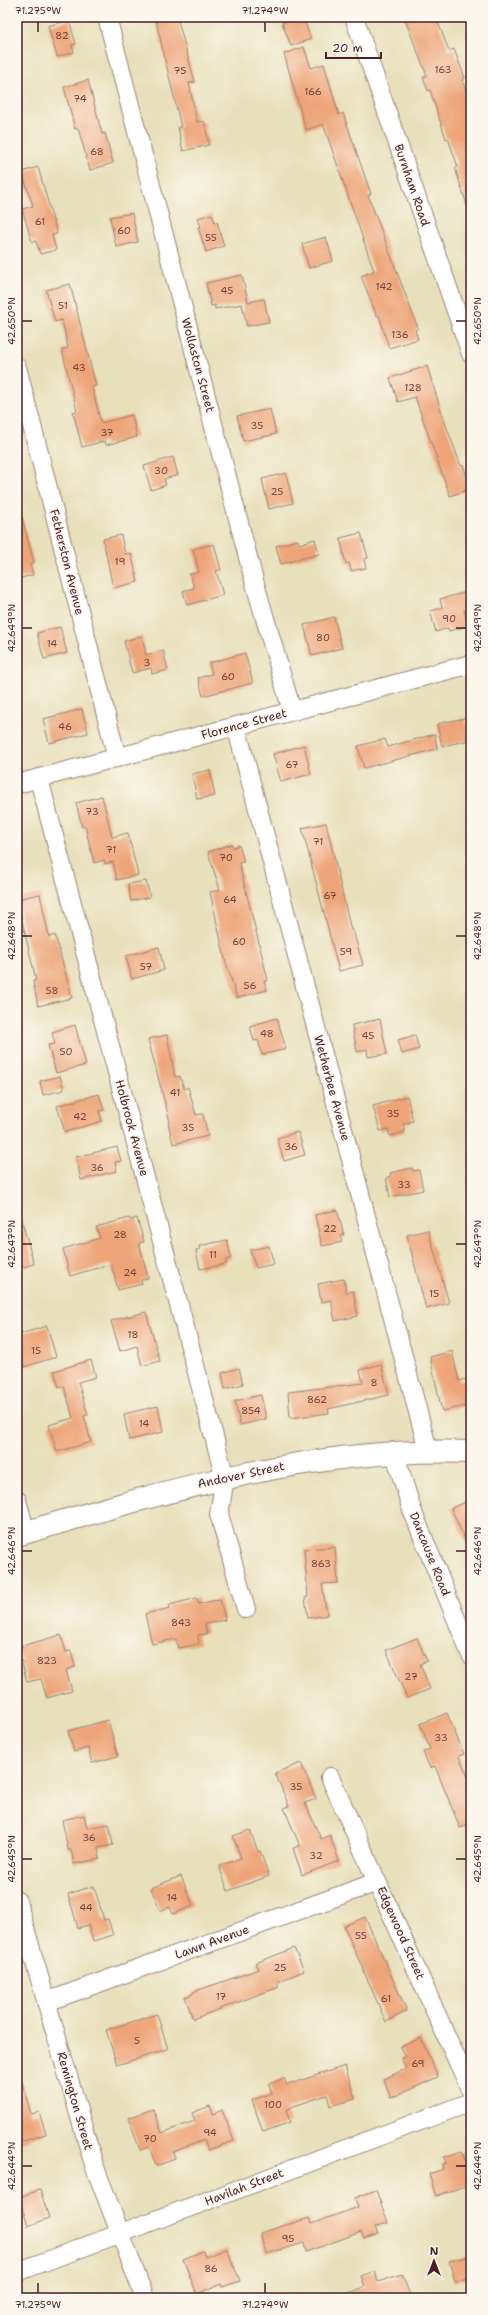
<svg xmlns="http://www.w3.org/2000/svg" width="488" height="2315" font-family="'Shantell Sans',sans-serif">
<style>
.building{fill:#eea478}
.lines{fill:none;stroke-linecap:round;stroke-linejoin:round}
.minor-casing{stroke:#998073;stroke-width:20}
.major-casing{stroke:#998073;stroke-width:24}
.minor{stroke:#fff;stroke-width:18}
.major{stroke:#fff;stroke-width:22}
.ticks{fill:none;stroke:#4a1f2b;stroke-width:1.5}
.labels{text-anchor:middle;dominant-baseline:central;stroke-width:3.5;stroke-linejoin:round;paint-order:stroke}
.number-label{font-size:10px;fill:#73403e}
.street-label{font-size:12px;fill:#4a1f2b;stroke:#fbf7ec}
.neatline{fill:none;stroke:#4a1f2b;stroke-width:1.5}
.ticks-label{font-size:10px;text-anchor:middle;fill:#4a1f2b}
</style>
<rect width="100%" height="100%" fill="#fbf7ec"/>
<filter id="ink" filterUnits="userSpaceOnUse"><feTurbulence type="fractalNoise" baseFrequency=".025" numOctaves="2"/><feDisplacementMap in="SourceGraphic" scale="8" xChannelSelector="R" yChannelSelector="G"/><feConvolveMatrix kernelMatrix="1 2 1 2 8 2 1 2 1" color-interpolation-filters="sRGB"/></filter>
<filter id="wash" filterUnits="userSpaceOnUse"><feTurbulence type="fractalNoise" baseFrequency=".012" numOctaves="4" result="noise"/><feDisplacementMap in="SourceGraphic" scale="16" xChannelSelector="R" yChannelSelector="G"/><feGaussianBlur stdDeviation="0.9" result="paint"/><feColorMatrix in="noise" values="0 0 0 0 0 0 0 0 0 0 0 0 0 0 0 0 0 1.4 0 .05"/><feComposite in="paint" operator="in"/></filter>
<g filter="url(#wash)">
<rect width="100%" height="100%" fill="#e8e0bb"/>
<g id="blocks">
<path class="building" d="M155,17H177L195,82L189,83L197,122L204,121L209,145L183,151L178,127H181Z
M297,17H303L311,39L291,46L282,23Z
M404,17H436L449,51L454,49L465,78L462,79L471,107V208H468L455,168L458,167L448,138L446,139L430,90L428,91L423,77L427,76Z
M69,20L76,44L72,45L74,52L57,57L48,26Z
M304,47L311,68L324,64L339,115L343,113L371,194L368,195L418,328L415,330L418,339L389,348L379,315L377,316L361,276L374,271L334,155L323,124L306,130L284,54Z
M88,80L102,134L105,133L113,163L90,170L78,128L75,129L64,87Z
M38,167L57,234L52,235L56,250L40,254L36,241L32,242L22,209L33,206L22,172Z
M132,213L138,242L116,247L110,217Z
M212,214L215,223L217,222L224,246L206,252L198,227H201L198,218Z
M326,237L333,261L309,268L302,244Z
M242,275L248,302L264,299L269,322L247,326L242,304L215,309V305L211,306L206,283Z
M70,284L96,386L92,387L101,423L132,415L137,437L106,445L105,441L82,447L73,412L77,411L62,350L68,348L62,320L55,322L46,290Z
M427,366L443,417L461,466L463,465L471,489L450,496L415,397L398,402L390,378Z
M270,409L276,434L243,441L237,416Z
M173,457L178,475L164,479L166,485L151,490L144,466Z
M286,473L293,503L269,509L262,479Z
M22,517L34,563L30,564L33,575L17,579V518Z
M361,533L368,558L364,559L366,568L351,571L349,563L346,564L340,538Z
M121,535L125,554L131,553L138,582L113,588L103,539Z
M315,539L319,554L281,564L276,546L298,540L299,544Z
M214,544L221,570L216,571L223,595L187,605L183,591L194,588L190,574L199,572L193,549Z
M471,591V609L464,610L468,626L449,631L448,628L436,632L430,611L442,608L440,599Z
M334,617L342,648L312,656L304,625Z
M60,627L67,653L44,659L37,633Z
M142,636L146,655L163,650L168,670L152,674L151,668L132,673L124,641Z
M245,653L253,683L203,696L198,678L212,674L209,663Z
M82,709L88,733L49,743L43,719Z
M465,718L470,740L442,746L437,724Z
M435,734L437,749L364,768L358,746L385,739L388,747Z
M304,745L311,774L281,782L273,754Z
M210,770L215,796L197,799L192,774Z
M102,796L112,837L128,833L138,875L117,880L113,862L105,864L104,860L94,863L85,826L82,827L76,803Z
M326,823L351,930H353L363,965L339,971L302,828Z
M232,844L233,848L239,845L244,862L239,863L268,980L264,981L267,990L237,998L225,959L210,892L220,890L208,852Z
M146,881L150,897L131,901L128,884Z
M40,894L49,937L55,935L72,998L38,1006L33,981L36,980L17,899Z
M159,947L164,970L132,979L126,956Z
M277,1018L286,1049L262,1055L258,1040L254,1041L250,1026Z
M380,1019L387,1054L368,1057L367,1049L357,1052L352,1025Z
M75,1025L86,1065L56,1073L48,1045L55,1044L52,1032Z
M167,1035L175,1077L180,1076L184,1089L188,1087L196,1115L203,1114L208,1136L173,1144L168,1122H170L148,1039Z
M415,1035L419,1049L402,1054L398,1040Z
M60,1076L64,1090L43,1095L40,1081Z
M99,1094L104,1110L99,1111L102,1121L65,1132L57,1106Z
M407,1096L413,1121L403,1124L405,1132L390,1136L388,1129L380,1131L373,1106Z
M298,1132L305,1155L284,1161L277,1138Z
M117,1147L121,1161L115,1162L117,1171L81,1180L76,1157Z
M412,1168L413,1171L419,1170L423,1190L390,1197L386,1178L391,1176L390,1173Z
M337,1210L344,1235H341L342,1242L322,1246L315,1215Z
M21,1218L34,1264L20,1268L17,1256V1219Z
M129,1218L130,1220L137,1218L144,1242L139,1243L148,1278L141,1280L142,1284L118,1290L111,1264L70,1276L63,1249L100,1238L96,1227Z
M428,1230L449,1303L426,1309L407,1235Z
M227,1240L231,1258L226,1260V1264L200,1269L196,1250L200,1249L199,1246Z
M269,1246L274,1264L256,1268L250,1250Z
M344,1279L346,1292L353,1291L358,1316L335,1321L331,1300L321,1302L318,1284Z
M146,1312L160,1361L142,1366L137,1346L120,1351L111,1321Z
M47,1326L56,1357L24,1367L17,1335Z
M452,1351L459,1381L471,1378V1405L442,1411L430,1357Z
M91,1360L96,1377L78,1382L88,1415L84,1416L91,1442L57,1452L49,1425L73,1418L64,1386L59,1387L54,1371Z
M381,1364L389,1395L328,1409L329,1413L290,1418L288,1392L363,1383L360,1370Z
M239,1368L243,1384L225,1389L222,1373Z
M261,1395L266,1419L240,1425L235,1401Z
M158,1406L163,1432L129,1440L124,1414Z
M471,1500V1554L451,1508Z
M335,1547L338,1583L322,1584L327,1615L308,1618L305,1598L308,1597L304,1549Z
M197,1598L199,1604L220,1599L225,1620L205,1624L207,1634L198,1635L199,1644L178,1648L176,1639L152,1644L145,1614L170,1608L169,1605Z
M61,1635L66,1652L71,1651L75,1667L66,1670L72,1691L47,1698L41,1679L27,1682L18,1647Z
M417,1638L427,1661L420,1664L430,1689L407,1698L386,1650Z
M447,1713L464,1754L459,1756L471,1784V1823L460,1828L435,1766L430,1768L423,1752L430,1749L420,1724Z
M108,1720L118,1756L92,1763L88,1748L74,1752L68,1731Z
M301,1763L316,1799L305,1803L321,1839L330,1835L339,1861L302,1875L293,1848L300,1846L284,1808L289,1806L275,1773Z
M84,1815L87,1828L109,1824L113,1845L98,1848L100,1859L74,1864L71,1850H68L62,1820Z
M250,1830L258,1852L260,1851L269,1876L228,1891L219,1866L241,1858L233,1836Z
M181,1876L193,1906L173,1914L170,1907L160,1911L151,1888Z
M94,1886L104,1920L108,1919L113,1935L93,1941L88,1925L78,1928L68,1894Z
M365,1917L407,2011L386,2022L344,1926Z
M294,1948L304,1971L277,1982L279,1987L193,2019L185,1997L193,1994V1992L259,1969L256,1963Z
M157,2014L168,2049L117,2065L106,2030Z
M421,2038L438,2077L391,2098L383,2079L406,2069L401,2058L405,2057L400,2047Z
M345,2066L355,2099L330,2106L327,2095L294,2106L286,2110L290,2122L263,2132L252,2100L272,2093L269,2084L284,2078L287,2085Z
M17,2079H21L31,2114L39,2112L46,2134L17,2143Z
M210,2106L213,2114L222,2110L234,2141L208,2150L204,2140L173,2152L175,2159L156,2166L149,2147L140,2150L128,2118L153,2109L162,2133L195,2121L192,2113Z
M462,2151L471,2178V2184L436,2196L429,2174L443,2169L442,2164L446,2163L444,2157Z
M40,2190L49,2218L28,2226L19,2197Z
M376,2190L388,2223L375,2227L378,2234L364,2239L361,2232L306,2252L304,2243L266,2254L260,2233L309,2218L311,2224L358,2207L355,2198Z
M227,2249L240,2281L222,2287L221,2284L197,2294L183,2259L203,2251L205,2257Z
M471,2256V2277L455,2282L449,2261Z
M375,2271L378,2282L402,2274L411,2298H341L340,2296L365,2287L361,2276Z"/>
</g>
</g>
<g filter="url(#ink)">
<use href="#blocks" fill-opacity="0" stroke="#998073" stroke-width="1"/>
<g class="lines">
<defs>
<path id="minor" d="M107,17L255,584L292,711
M354,17L471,354
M17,367L117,758
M236,726L428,1450
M39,779L225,1478L219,1514L246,1609
M17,784L471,664
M394,1451L412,1510L471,1655
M17,1500L26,1533
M330,1777L471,2091
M17,1901L94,2165L145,2298
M46,2002L377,1882
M17,2272L471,2102"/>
<path id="major" d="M17,1535C165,1491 315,1446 471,1452"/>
</defs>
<use href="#minor" class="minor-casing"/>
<use href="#major" class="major-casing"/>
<use href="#minor" class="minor"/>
<use href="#major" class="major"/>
</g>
</g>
<path class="ticks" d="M38,22V32M265,22V32M22,321H32M456,321H466M22,628H32M456,628H466M22,936H32M456,936H466M22,1244H32M456,1244H466M22,1551H32M456,1551H466M22,1859H32M456,1859H466M22,2166H32M456,2166H466M38,2283V2293M265,2283V2293"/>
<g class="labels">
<g class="number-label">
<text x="62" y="35">82</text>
<text x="443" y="69">163</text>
<text x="180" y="70">75</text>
<text x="313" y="91">166</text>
<text x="80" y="98">74</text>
<text x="97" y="151">68</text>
<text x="40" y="221">61</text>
<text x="124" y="230">60</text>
<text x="211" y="237">55</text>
<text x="384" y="286">142</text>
<text x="227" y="290">45</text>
<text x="63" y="305">51</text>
<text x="400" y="334">136</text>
<text x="79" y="367">43</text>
<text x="413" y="387">128</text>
<text x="257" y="425">35</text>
<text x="107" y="432">37</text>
<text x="161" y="470">30</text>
<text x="277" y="491">25</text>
<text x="120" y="561">19</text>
<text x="449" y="618">90</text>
<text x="323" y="637">80</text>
<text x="52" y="643">14</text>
<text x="147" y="662">3</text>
<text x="228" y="676">60</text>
<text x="65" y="726">46</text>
<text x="292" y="764">67</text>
<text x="92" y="811">73</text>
<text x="318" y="841">71</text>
<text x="111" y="849">71</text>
<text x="226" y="857">70</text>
<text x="330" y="895">67</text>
<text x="230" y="899">64</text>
<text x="239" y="941">60</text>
<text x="346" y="951">59</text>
<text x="146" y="966">57</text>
<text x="250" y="985">56</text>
<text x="52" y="990">58</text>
<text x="267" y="1033">48</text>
<text x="368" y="1035">45</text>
<text x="66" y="1051">50</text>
<text x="175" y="1092">41</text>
<text x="393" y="1113">35</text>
<text x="80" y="1116">42</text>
<text x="188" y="1127">35</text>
<text x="291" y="1146">36</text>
<text x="97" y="1167">36</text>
<text x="404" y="1184">33</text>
<text x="330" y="1228">22</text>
<text x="120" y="1234">28</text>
<text x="213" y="1254">11</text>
<text x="130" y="1272">24</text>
<text x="434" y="1293">15</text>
<text x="133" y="1334">18</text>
<text x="36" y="1350">15</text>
<text x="374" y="1382">8</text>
<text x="317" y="1399">862</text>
<text x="251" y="1410">854</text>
<text x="144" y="1423">14</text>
<text x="321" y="1563">863</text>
<text x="181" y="1622">843</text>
<text x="47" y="1660">823</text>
<text x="411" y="1676">27</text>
<text x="441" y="1737">33</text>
<text x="296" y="1786">35</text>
<text x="89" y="1837">36</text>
<text x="316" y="1855">32</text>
<text x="172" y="1897">14</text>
<text x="86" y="1907">44</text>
<text x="361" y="1935">55</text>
<text x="280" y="1967">25</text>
<text x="221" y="1996">17</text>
<text x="386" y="1998">61</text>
<text x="137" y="2040">5</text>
<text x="418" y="2063">69</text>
<text x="273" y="2104">100</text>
<text x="210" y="2132">94</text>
<text x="150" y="2138">70</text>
<text x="288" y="2238">95</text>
<text x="211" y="2268">86</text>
</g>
<g class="street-label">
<text transform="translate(412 185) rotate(71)">Burnham Road</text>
<text transform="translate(198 365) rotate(75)">Wollaston Street</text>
<text transform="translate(67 562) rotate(76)">Fetherston Avenue</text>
<text transform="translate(244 724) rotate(-15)">Florence Street</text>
<text transform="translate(332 1088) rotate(75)">Wetherbee Avenue</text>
<text transform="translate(132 1128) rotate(75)">Holbrook Avenue</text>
<text transform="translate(241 1475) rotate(-12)">Andover Street</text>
<text transform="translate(430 1554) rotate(68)">Dancause Road</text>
<text transform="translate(401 1933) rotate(66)">Edgewood Street</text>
<text transform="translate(212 1942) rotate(-20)">Lawn Avenue</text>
<text transform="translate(75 2101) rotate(74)">Remington Street</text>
<text transform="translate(244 2187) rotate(-21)">Havilah Street</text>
</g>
</g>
<rect width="488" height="2315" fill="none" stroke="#fbf7ec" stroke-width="44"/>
<g transform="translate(434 2261)" stroke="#fbf7ec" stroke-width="3" paint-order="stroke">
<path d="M0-3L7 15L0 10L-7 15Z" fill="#4a1f2b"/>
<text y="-6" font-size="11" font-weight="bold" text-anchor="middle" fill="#4a1f2b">N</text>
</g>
<path d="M326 52v6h55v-6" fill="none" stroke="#4a1f2b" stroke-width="2"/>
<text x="332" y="52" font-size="12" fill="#4a1f2b" stroke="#fbf7ec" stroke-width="3" paint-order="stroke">20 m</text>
<rect x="22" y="22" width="444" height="2271" class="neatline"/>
<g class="ticks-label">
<text x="38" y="14">71.275°W</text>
<text x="265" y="14">71.274°W</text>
<text transform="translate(11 321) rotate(-90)" y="4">42.650°N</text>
<text transform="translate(477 321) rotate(-90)" y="4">42.650°N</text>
<text transform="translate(11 628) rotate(-90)" y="4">42.649°N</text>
<text transform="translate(477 628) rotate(-90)" y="4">42.649°N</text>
<text transform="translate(11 936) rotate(-90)" y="4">42.648°N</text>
<text transform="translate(477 936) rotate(-90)" y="4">42.648°N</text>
<text transform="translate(11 1244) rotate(-90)" y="4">42.647°N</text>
<text transform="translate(477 1244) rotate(-90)" y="4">42.647°N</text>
<text transform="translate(11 1551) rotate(-90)" y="4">42.646°N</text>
<text transform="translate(477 1551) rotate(-90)" y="4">42.646°N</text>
<text transform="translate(11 1859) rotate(-90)" y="4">42.645°N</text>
<text transform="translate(477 1859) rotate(-90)" y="4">42.645°N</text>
<text transform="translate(11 2166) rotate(-90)" y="4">42.644°N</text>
<text transform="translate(477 2166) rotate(-90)" y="4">42.644°N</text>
<text x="38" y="2308">71.275°W</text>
<text x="265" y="2308">71.274°W</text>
</g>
</svg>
